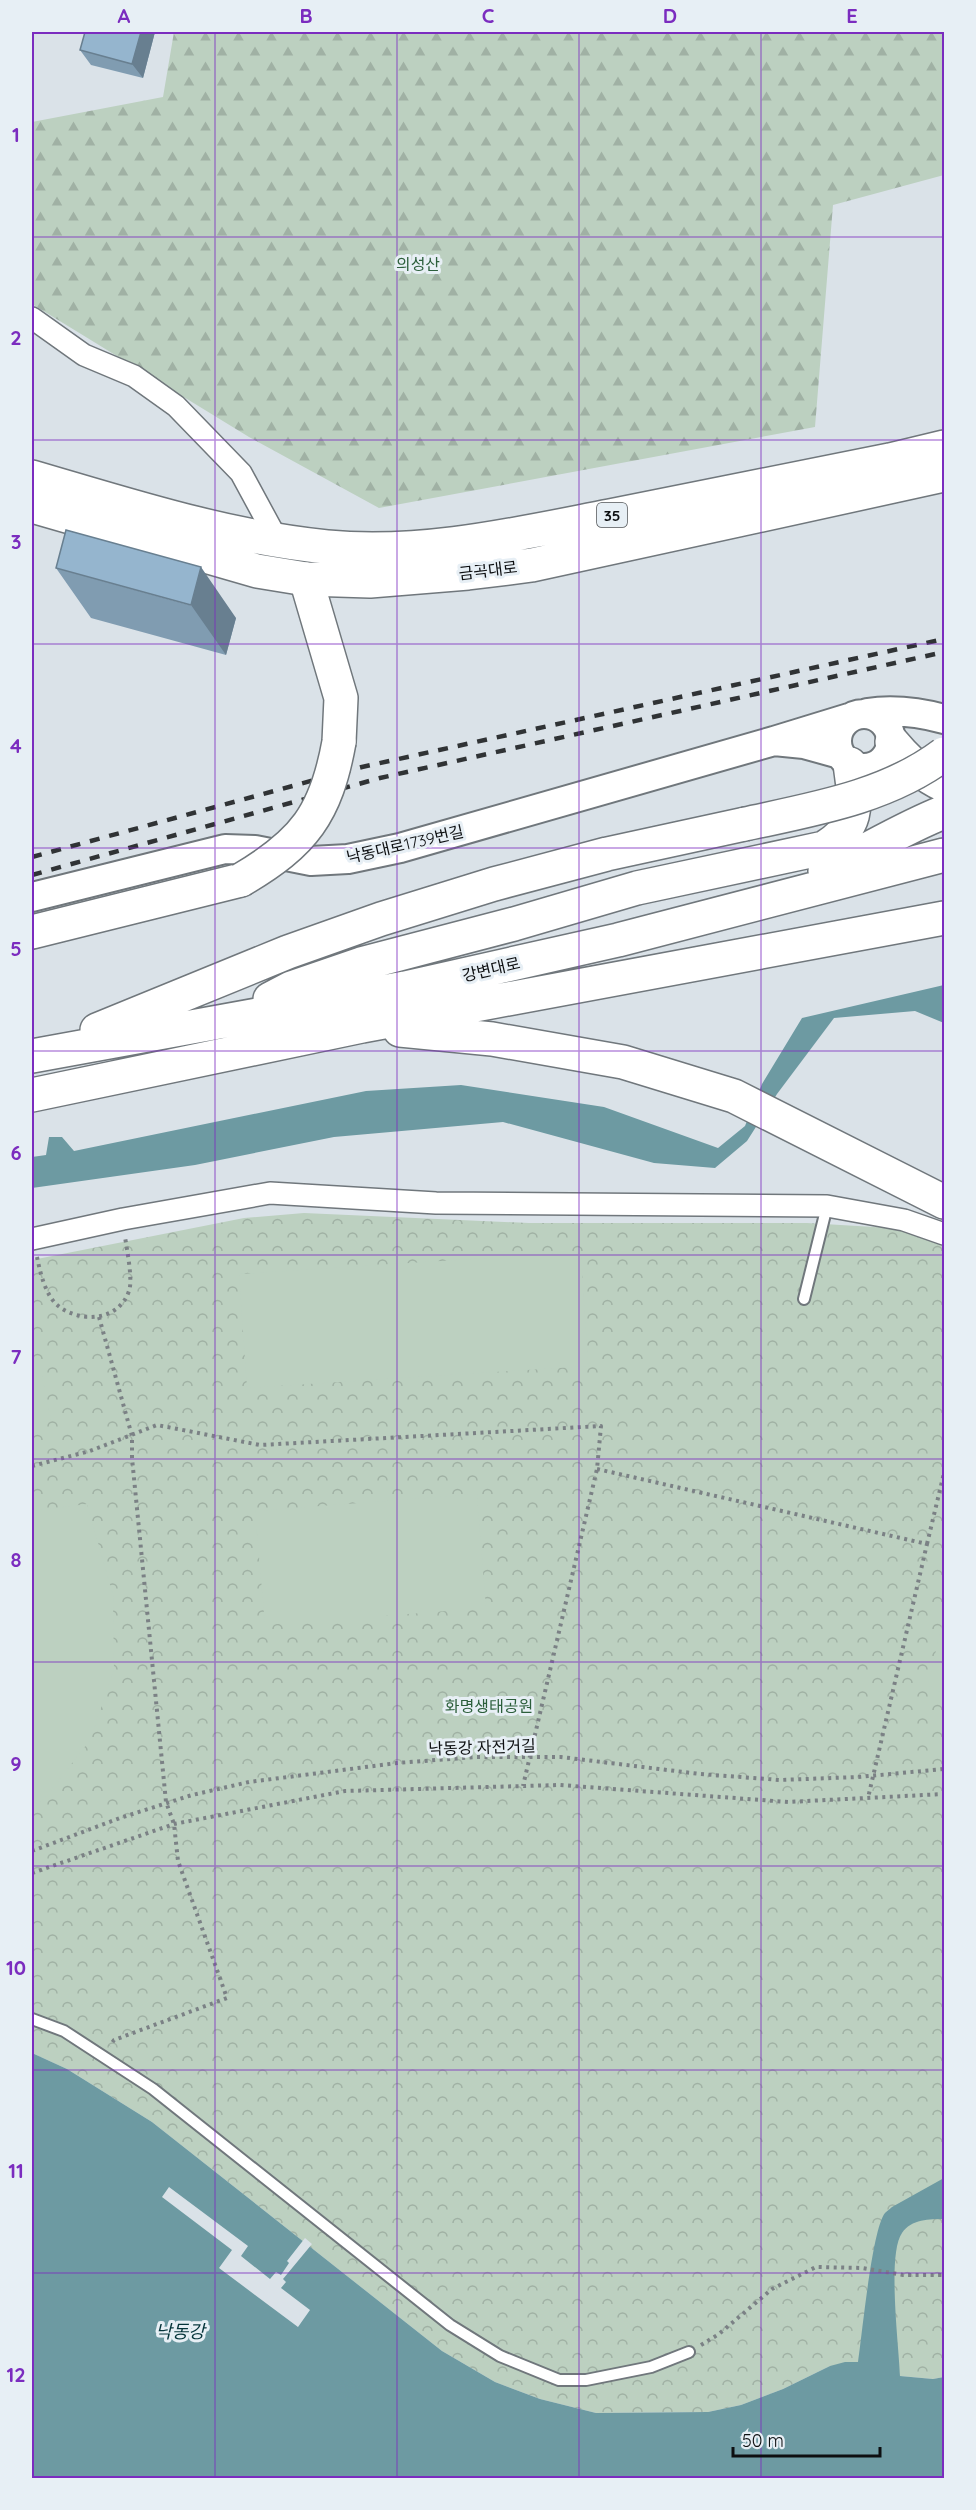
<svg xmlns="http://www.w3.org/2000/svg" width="976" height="2510" font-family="Quicksand,'Noto Sans KR',sans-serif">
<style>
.forest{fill:url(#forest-firs)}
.park{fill:url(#park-crowns)}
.garden{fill:#bcd0c0}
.water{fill:#6d9aa2}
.pier{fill:#dae2e8}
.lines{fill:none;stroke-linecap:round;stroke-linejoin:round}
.lane-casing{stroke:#70777c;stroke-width:14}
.street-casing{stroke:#70777c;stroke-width:24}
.secondary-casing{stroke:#70777c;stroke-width:32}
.primary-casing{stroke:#70777c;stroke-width:36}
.highway-casing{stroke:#70777c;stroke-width:36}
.path{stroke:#7b8185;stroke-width:4;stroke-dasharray:3 4.5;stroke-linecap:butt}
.lane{stroke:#fff;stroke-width:10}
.street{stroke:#fff;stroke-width:21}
.secondary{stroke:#fff;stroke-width:28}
.primary{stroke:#fff;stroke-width:33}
.highway{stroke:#fff;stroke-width:33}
.rail{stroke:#303335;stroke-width:4.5;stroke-dasharray:10 10;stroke-linecap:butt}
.highway-bridge-casing{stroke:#70777c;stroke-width:36;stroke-linecap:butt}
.highway-bridge{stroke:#fff;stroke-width:33}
.wall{fill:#809cb1}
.shaded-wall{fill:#687f90}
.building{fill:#95b5ce;stroke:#687f90;stroke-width:1.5}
.grid{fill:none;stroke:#7b2cbf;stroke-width:1.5;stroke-opacity:0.55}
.labels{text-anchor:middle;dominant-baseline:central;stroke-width:6;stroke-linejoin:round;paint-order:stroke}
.shield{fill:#e7eff5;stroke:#4e5255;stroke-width:1.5}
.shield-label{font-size:15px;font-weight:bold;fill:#0d0f11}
.park-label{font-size:16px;fill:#2c5f3b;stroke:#e7eff5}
.street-label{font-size:16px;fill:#0d0f11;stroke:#e7eff5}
.water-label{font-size:18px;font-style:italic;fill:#05343a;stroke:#e7eff5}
.neatline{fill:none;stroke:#7b2cbf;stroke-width:2}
.grid-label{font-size:20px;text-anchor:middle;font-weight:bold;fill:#7b2cbf}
</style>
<defs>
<pattern id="forest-firs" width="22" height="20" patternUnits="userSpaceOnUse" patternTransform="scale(1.5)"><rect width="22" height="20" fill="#bcd0c0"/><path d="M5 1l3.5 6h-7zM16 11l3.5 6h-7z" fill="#a0b1a4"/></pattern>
<pattern id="park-crowns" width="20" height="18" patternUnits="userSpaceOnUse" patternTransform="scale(1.5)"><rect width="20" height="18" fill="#bcd0c0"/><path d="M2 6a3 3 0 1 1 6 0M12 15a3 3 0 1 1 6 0" fill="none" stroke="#a0b1a4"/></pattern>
</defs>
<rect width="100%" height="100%" fill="#dae2e8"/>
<path class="forest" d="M174,32H944V175L833,205L815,427L379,508L249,437L32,304V122L163,97Z"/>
<path class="park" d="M304,1213L529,1223H807L908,1229L944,1244V2377L933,2379L900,2376L830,2366L783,2389L741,2405L708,2412L596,2413L540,2399L495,2382L442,2351L152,2122L67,2069L32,2053V1260L244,1218Z"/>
<path class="garden" d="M581,1252L588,1366L247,1388L239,1274Z
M42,1376L51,1420L32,1424V1379Z
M477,1494L486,1608L265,1625L255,1511Z
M87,1504L113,1595L114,1670L90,1740L45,1798L32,1807V1511Z
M944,1616V1694L928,1685Z"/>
<path class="water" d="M944,985V1023L915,1011L834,1018L777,1094L747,1141L715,1168L654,1163L503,1122L334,1137L195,1165L32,1188V1157L46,1155L49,1137H62L74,1151L366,1091L461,1085L604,1107L718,1148L745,1126L762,1084L802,1018Z
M32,2053L67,2069L152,2122L442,2351L495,2382L540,2399L596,2413L708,2412L741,2405L783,2389L830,2366L845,2362H858C862,2336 872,2229 885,2213C887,2211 890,2209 892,2207L944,2178V2219C930,2219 911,2219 902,2233C887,2254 899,2346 900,2376L933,2379L944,2377V2478H32Z"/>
<path class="pier" d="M169,2187L248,2246L241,2256L270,2279L276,2272L281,2275L289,2263L287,2261L305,2238L312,2244L283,2279L286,2282L281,2288L310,2310L298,2327L219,2268L232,2250L162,2197Z"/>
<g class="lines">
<defs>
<path id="lane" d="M804,1299L827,1206
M32,2019L64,2031L153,2089L450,2325L500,2356L559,2380H586L651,2367L689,2352"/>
<path id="street" d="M32,318L84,355L134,376L176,406L241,473L280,545
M32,1239L123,1219L270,1193L436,1203L827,1206L904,1220L944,1234"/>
<path id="secondary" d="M867,713C894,709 918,712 944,719
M837 741a27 27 0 1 1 54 0a27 27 0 1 1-54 0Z
M840,754L804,744L774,741L849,718
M32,897L225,849L255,850L311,861L348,859L400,848L774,741"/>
<path id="primary" d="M32,477C128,505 226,537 327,547C423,556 517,534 610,516C703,497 797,479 890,460L944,447
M32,506L257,571L306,579L370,581L468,573L532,565L944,475"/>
<path id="highway" d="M306,579L341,698L339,742
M892,742C907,760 923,776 944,785
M825,871C865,852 903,828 944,812
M32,932L241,880
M270,999L291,988L361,964L514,924L637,888L824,848C862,825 855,803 850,764
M97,1030L288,952L381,919L494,884L607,854L745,824
M400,1030L492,1039L623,1062L734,1096L944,1202
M32,1056L405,988L618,940L944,855
M32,1095L362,1026L944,918"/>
</defs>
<use href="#lane" class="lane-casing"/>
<use href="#street" class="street-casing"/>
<use href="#secondary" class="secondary-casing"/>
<use href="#primary" class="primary-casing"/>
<use href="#highway" class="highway-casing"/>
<path class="path" d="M37,1257C40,1272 45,1293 56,1304C77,1323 118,1323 129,1291C133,1280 127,1250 125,1237
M99,1317L132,1436V1458L166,1802L174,1824L178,1861L227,1998L114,2040L110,2046
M32,1466L90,1451L157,1425L260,1445L601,1426L597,1469L523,1786
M597,1469L927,1544L868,1798
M927,1544L944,1473
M32,1851L120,1818L192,1795L249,1782L397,1763L476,1757H561L700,1774L780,1780L858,1777L944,1769
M32,1873L174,1824L345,1791L560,1785L788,1802L944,1794
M701,2345L719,2334L772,2289L816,2267L862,2268L903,2275H944"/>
<use href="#lane" class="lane"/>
<use href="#street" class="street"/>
<use href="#secondary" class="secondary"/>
<use href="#primary" class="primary"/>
<use href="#highway" class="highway"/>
<path class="rail" d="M32,857L362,767L944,639
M32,875L380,778L944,652"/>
<defs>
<path id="highway-bridge" d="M745,824C814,809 887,797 944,754
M241,880C304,843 326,814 339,742"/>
</defs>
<use href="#highway-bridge" class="highway-bridge-casing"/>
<use href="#highway-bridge" class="highway-bridge"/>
</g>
<path class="wall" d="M85,32H155L143,78L91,65L80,50Z
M56,568L236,618L226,655L91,618Z"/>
<path class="shaded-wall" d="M141,32H155L143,78L132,64Z
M201,567L236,618L226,655L191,605Z"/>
<path class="building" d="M85,32H141L132,64L80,50Z
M66,530L201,567L191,605L56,568Z"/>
<path class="grid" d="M215,32V2478M397,32V2478M579,32V2478M761,32V2478M32,237H944M32,440H944M32,644H944M32,848H944M32,1051H944M32,1255H944M32,1459H944M32,1662H944M32,1866H944M32,2070H944M32,2273H944"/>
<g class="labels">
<rect class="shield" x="597" y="503" width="30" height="24" rx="4.5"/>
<g class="shield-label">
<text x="612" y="515">35</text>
</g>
<g class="park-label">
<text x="418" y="264">의성산</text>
<text x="489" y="1706">화명생태공원</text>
</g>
<g class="street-label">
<text transform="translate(488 570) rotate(-7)">금곡대로</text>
<text transform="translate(405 844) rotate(-13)">낙동대로1739번길</text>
<text transform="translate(491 969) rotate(-13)">강변대로</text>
<text transform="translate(482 1747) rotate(-2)">낙동강 자전거길</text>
</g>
<g class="water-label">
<text x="180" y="2331">낙동강</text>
</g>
</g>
<rect width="976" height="2510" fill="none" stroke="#e7eff5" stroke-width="66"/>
<path d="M733 2447v9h147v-9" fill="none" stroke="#0d0f11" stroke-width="3"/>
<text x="742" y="2447" font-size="18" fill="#0d0f11" stroke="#e7eff5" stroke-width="4.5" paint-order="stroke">50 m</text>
<rect x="33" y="33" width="910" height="2444" class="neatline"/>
<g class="grid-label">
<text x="124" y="23">A</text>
<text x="306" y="23">B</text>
<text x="488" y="23">C</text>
<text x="670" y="23">D</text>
<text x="852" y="23">E</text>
<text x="16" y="142">1</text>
<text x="16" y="345">2</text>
<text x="16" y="549">3</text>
<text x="16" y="753">4</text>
<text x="16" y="956">5</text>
<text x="16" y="1160">6</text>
<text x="16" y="1364">7</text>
<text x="16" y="1567">8</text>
<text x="16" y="1771">9</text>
<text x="16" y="1975">10</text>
<text x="16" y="2178">11</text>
<text x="16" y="2382">12</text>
</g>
</svg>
